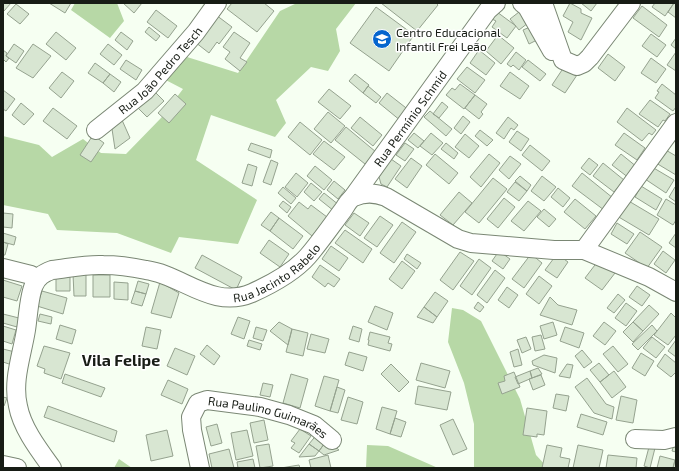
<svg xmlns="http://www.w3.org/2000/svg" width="679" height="471" font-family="'Exo 2',sans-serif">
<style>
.green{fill:#b7d8a6}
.building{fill:#d8e6d2;stroke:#95a28f}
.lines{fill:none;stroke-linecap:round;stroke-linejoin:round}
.minor-casing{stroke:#7a8774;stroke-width:20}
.minor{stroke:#fff;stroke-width:18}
.labels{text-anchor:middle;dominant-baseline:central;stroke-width:3;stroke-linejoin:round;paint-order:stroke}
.poi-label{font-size:12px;fill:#171c15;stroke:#fff;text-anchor:start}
.street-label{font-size:12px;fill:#171c15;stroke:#fff}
.district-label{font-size:16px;font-weight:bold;fill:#171c15;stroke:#fff}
</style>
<rect width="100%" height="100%" fill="#f6fff2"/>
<path class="green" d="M75,3H117L124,21L110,38L71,10Z
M297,3H356L336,29L340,51L328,71L311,67L276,100L286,123L275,137L211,115L196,160L257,200L238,244L179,237L171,253L117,233L57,230L48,214L3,205V136L39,145L52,157L83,139L101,153L126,154L161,118L183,89L158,76L166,63L187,57L238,73L280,11Z
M452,308L463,310L481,321L520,399L536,455L548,468H474V424L464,383L448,342Z
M367,445L388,446L438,468H366Z
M119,459L132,468H114Z"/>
<path class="building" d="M3,3H11L4,11L3,10Z
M49,3H71L65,13Z
M123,3H142L134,13Z
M232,3H264L274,11L257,32L227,9Z
M381,3H436L438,5L417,31Z
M570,3L581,9V13L592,18L581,40L568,32L573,22L563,16Z
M581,3H597L591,11Z
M655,3H674L665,16L652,7Z
M674,3H676V18L668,12Z
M16,4L29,14L20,24L7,14Z
M642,6L667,25L659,37L633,18Z
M376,7L414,35L389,71L350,43Z
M156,10L177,26L168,38L147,22Z
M497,12L516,26L507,38L492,27L496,21L492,19Z
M519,12L528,23L519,30L510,19Z
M216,15L232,27L219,44L217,42L209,53L195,42Z
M149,27L160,36L156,41L145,32Z
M530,27L537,40L529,44L523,30Z
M56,32L76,48L66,60L46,44Z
M121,32L133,41L127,50L115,40Z
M234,32L250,43L240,58L247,62L240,71L225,59L230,52L223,47Z
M651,34L666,45L657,57L642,46Z
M498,35L514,48L501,64L486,51Z
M676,38V49L671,45Z
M14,44L24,51L16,63L6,56Z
M33,44L51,56L33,78L16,68Z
M108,44L122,55L114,65L100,54Z
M3,50L7,53L6,56L9,58L6,62L3,59Z
M479,50L495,63L486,75L470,63Z
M516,52L526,60L519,70L513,65L511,67L507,64Z
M676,52V71L667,65Z
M608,54L625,67L615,81L598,68Z
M651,58L666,69L656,83L641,73Z
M126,60L142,70L136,80L120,69Z
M528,60L546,74L540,81L522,67Z
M95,63L110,74L103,83L88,73Z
M467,67L485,80L475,93L457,79Z
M564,67L577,75L565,93L552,85Z
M62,72L74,81L61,98L49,88Z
M510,72L529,86L520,99L500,86Z
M110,74L121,82L114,92L103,83Z
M355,74L369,85L363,93L349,81Z
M460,84L475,95L464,109L446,95L452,88L455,90Z
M662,84L676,95V107L673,111L655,98L659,92L657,91Z
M368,86L381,97L376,103L363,93Z
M329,89L351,106L340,119L318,102Z
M3,90L15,99L6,111L3,109Z
M154,91L164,101L147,117L137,107Z
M387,93L410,111L401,121L379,103Z
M175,94L186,104L169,123L158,113Z
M475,95L487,104L481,112L483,114L479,119L465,108Z
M650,100L670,114L665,121L663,120L658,127L639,114Z
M442,102L448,107L439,118L433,114Z
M21,103L34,114L24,125L12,115Z
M53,108L77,126L67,139L43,121Z
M627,108L656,130L652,135L649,133L642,141L617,122Z
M430,111L452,129L446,136L424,117Z
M328,112L345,126L331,143L314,129Z
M463,116L470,122L461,134L454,128Z
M360,117L382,135L373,146L351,128Z
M508,117L518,125L514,130L511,128L504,139L496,133Z
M122,120L130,138L115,149L112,129Z
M300,122L322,140L310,155L288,137Z
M346,127L376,152L365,164L335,140Z
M480,130L493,140L487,146L475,136Z
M517,131L529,139L521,151L509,142Z
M414,133L424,141L418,148L408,140Z
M431,133L443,143L432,155L420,146Z
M624,133L645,148L637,160L615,145Z
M465,134L479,146L469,158L455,147Z
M93,135L104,143L91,162L80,155Z
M324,141L345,157L334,170L313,154Z
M251,143L272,150L270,158L248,150Z
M405,143L414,149L405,161L396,155Z
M446,143L458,153L454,159L441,149Z
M530,145L550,161L542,171L522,155Z
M664,149L676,156V175L656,163Z
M435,154L458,173L449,184L426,165Z
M489,154L500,163L481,187L470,177Z
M621,154L637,167L629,178L612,165Z
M510,156L521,164L509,179L499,170Z
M411,158L422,166L407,188L395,179Z
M589,158L598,165L590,175L581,168Z
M391,159L401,166L387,187L381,184L379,177Z
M271,160L278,163L271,185L263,182Z
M603,163L624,180L614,192L593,176Z
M248,164L257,167L252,186L242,183Z
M315,166L332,180L324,190L307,176Z
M652,167L674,180L666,193L645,179Z
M296,173L308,183L297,197L285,187Z
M582,173L613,198L604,210L572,186Z
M520,176L531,185L527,191L515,181Z
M542,176L556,187L544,201L531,191Z
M493,178L507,189L479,223L465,212Z
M334,181L345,190L338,199L327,190Z
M515,182L527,191L519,201L507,192Z
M311,183L322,192L314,201L304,192Z
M641,186L662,199L656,210L635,197Z
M283,187L296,198L291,204L278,193Z
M675,187H676V202L669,197Z
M558,188L570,198L563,207L551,197Z
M459,192L472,203L453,225L440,215Z
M324,193L339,205L334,211L319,199Z
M504,198L515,207L498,228L487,219Z
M575,199L596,216L585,229L564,212Z
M666,199L676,205V220L673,225L657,215Z
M627,200L659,219L649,235L617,216Z
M283,201L291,207L287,213L279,206Z
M528,201L541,211L524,231L511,221Z
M299,202L308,209L311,205L327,217L312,236L288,216Z
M544,209L556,219L549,227L537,217Z
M271,212L279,218L270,231L261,225Z
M3,213L13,214L12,228L3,227Z
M354,213L369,223L360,236L345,225Z
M380,216L393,225L377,247L364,238Z
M279,218L303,236L293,249L270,231Z
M402,222L416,232L394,263L380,253Z
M617,223L634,234L627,244L611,234Z
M345,230L372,249L363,263L335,243Z
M640,232L662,247L647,268L625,253Z
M3,233L16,237L14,245L3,242Z
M676,233V248L669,243Z
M269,240L289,254L280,267L260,253Z
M3,242L8,244L5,255H3Z
M331,246L348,258L339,271L322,259Z
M499,251L510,259L503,269L492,261Z
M663,251L675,260L666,273L654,264Z
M460,252L474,261L453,290L440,280Z
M407,254L421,263L417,269L404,259Z
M531,254L542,263L524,288L512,279Z
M557,254L568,262L557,278L545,270Z
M202,255L242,277L236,290L195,268Z
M479,259L491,268L472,295L460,286Z
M402,261L415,271L402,289L389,279Z
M598,261L615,273L602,290L585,278Z
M320,265L340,279L334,287L328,283L325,287L312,277Z
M495,270L505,278L487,303L477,295Z
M73,274H86V296H74Z
M93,275H110V297H93Z
M539,276L552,286L539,304L526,294Z
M56,277H70V291H56Z
M3,280L22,286L17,301L3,297Z
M138,281L149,284L146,294L135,291Z
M114,282L128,283V300L114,299Z
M160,282L179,293L171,318L151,313Z
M637,286L650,295L642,306L629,297Z
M507,287L518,295L509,308L498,300Z
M42,291L67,298L63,314L37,306Z
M135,291L146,294L142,306L131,303Z
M435,292L448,301L437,317L424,307Z
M618,294L625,300L614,313L607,308Z
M550,297L558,305L577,310L572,325L540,315Z
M478,302L484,307L480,312L474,308Z
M626,303L637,311L626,326L615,318Z
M649,305L659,314L643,331L633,322Z
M375,306L393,313L387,330L368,322Z
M424,307L437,317L433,323L417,317Z
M671,313L676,318V335L668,345L654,335Z
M3,314L19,318L17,327L3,323Z
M40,314L52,317L51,324L38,321Z
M238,317L250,321L244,339L231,334Z
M279,322L292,329L288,345L270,331Z
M553,322L557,335L544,339L540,326Z
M604,322L616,331L605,345L593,336Z
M633,322L643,331L633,342L623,332Z
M60,325L76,330L72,344L56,339Z
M652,325L657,331L638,350L632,344Z
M3,326L16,330L12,344L3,341Z
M353,326L362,329L359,342L349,339Z
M146,327L161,330L157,349L142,346Z
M256,327L267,330L263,341L253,338Z
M565,327L584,333L579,348L560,341Z
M292,329L308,333L303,356L286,352Z
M370,332L390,337L388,343L392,344L390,351L368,345L369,340H368Z
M311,334L329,339L325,353L307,349Z
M541,335L545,349L535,351L532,337Z
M526,337L531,349L522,353L517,340Z
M652,337L665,347L656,358L643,348Z
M249,340L262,344L260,350L247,346Z
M676,340V357L668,351Z
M207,345L220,356L214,365L200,354Z
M44,346L70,353L61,379L44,373L45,369L37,366Z
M613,346L628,364L618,372L603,354Z
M175,348L195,356L187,375L167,366Z
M3,349L15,352L12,365L3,362Z
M518,349L522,365L514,367L510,352Z
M582,350L592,362L584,368L575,356Z
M349,352L367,357L363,371L345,365Z
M641,353L654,361L645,376L632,368Z
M665,354L676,363V372L671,377L657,366Z
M544,355L557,358L555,373L533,365L532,361Z
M421,363L450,371L445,388L416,380Z
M599,363L609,375L600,382L590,370Z
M391,364L409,382L399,392L381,374Z
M567,364L573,365L570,378L559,376Z
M538,368L542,374L532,378L530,371Z
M530,371L532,378L518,384L515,377Z
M614,371L626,387L612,398L600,382Z
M514,372L520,387L502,394L498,383L505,381L504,376Z
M65,374L105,388L101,397L62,383Z
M291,374L308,379L300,408L283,403Z
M541,375L545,385L533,390L529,379Z
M324,376L339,380L330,411L315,406Z
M587,378L606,404L614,407L612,419L594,413L575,387Z
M168,380L188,389L182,404L161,395Z
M263,383L273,385L270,397L260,395Z
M418,386L451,392L447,410L415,404Z
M337,387L345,390L338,413L330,411Z
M556,394L569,396L566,411L553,408Z
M621,396L637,400L633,423L616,420Z
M3,397L7,398L4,406H3Z
M348,397L363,402L357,424L341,420Z
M48,406L117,431L114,442L44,417Z
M382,407L397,411L390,434L376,429Z
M527,408L547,411L544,435L537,434V437L523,435Z
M581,414L607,422L603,435L577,427Z
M395,418L406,422L401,437L390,434Z
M453,419L467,449L453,455L440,425Z
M264,420L268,440L254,443L250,423Z
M217,424L222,443L211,446L206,427Z
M300,429L311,436L299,453L291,448L295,443L291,441Z
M167,430L173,456L151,461L146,435Z
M247,430L253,456L236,460L231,433Z
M318,433L327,440L319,451L309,444Z
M327,440L339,450L324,455L319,451Z
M675,441L676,442V452L672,451Z
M269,444L273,466L260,468L256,446Z
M309,444L319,451L315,456L299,457Z
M547,445L562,448L560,457L570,459L568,468H542Z
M578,445L603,450L599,468H573Z
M649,447L655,448L650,468L644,466Z
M229,449L234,468H212L209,454Z
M328,455L331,468H311L309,460Z
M608,455L637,458L636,468H606Z
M660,456L675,460L673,468H657Z
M253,459L255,468H238L237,462Z
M675,460H676V468H673Z
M299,465L300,468H281Z"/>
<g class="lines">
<defs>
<g id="minor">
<path d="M522,3L527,7L552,51"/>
<path d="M543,3L563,60L577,66L584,63L590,57L631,3"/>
<path id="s1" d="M96,130L145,91L196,32L217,3"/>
<path id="s2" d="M353,197L488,10L496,3"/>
<path d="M584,250L676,123"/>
<path d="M3,268L31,275L36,280"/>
<path d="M635,439L664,440L676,437"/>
<path d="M3,465L17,468"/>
<path id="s3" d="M52,468C39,450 22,428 18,406C12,381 22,355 26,330C28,318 29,295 34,285C38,276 44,273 52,270C69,268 87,264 103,265C117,265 132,267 146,270C183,275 212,310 252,293C272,284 294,272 308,256C320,242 331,226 343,210C346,206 349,199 354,197C365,192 376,193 386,197L458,239L471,243L554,250H584L649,277L676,292"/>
<path id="s4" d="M200,468L192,430L191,417L198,403L207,400L260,407L289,415L314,425L332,440"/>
</g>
</defs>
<use href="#minor" class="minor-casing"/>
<use href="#minor" class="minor"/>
</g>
<defs>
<symbol id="school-disc" viewBox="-11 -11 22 22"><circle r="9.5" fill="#0565ce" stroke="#fff"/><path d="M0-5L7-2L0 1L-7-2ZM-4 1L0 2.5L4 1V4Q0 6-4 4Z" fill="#fff"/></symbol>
</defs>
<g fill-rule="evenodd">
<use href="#school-disc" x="371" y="28" width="22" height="22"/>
</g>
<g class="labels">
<g class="poi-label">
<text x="396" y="32">Centro Educacional<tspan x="396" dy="14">Infantil Frei Leão</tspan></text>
</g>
<g class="street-label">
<text stroke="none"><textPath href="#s1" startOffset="88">Rua João Pedro Tesch</textPath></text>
<text stroke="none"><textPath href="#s2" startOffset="97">Rua Permínio Schmid</textPath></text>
<text stroke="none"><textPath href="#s3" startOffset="456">Rua Jacinto Rabelo</textPath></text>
<text stroke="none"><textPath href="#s4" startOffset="141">Rua Paulino Guimarães</textPath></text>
</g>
<g class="district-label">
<text x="121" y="359">Vila Felipe</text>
</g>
</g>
<rect width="679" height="471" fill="none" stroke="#171c15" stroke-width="8"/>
</svg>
